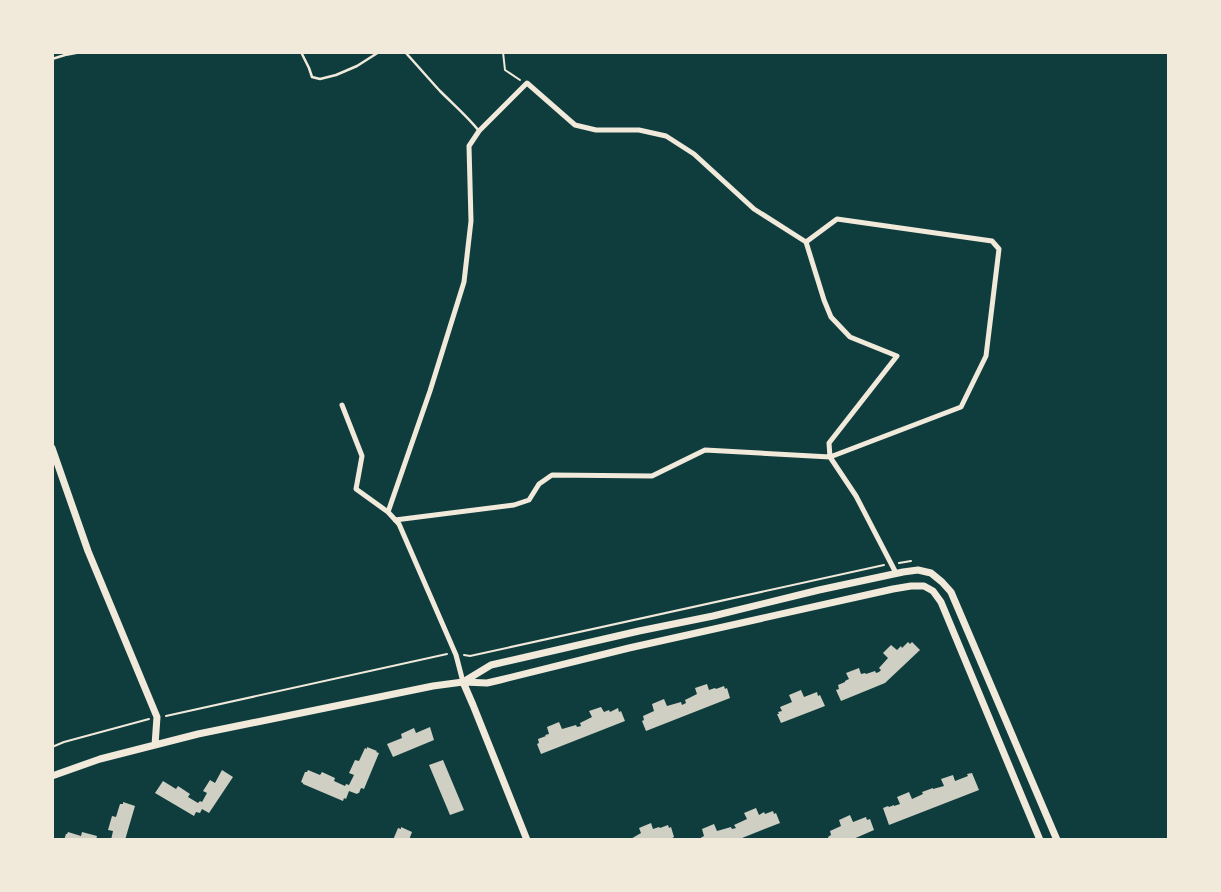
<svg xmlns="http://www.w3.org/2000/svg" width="1221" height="892" font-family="Rubik,sans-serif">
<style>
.building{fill:#cfcfc3}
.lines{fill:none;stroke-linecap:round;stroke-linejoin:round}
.path{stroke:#f1e9da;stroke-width:2}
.service{stroke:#f1e9da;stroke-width:2.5}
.minor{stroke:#f1e9da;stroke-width:5}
.tertiary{stroke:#f1e9da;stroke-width:7}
</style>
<rect width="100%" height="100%" fill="#0f3d3e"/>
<path class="building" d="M908,642L910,644L912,642L920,650L885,683L841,701L836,690L839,689L838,685L845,682V681L849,679L846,673L859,668L861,674L865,673L866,674L875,671L876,673L879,672L881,670L879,668L888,658L883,653L891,645L897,650L901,646L902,648Z
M707,684L709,690L715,688L716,689L724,686L725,689L727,688L730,698L646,731L642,721L644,720L643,716L654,711L652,704L664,699L667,706L681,702L682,705L686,703L685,700L697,694L695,688Z
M801,690L804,697L817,692L818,696L820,695L825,706L781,723L777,714H779L778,712L782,711L780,707L792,702L789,695Z
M601,707L604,712L609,710L610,712L618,708L619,712L621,711L625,721L541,754L537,744L539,743L538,739L546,736L545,735L549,734L547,727L559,722L562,729L576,725L577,727L581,726L580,723L592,717L589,711Z
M430,727L434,740L393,757L387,744L402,738L401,734L414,728L416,733Z
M367,747L377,751L376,752L379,753L364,789L361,788L359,793H358L357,794L349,791L346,799L344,798L343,801L303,784V783L301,782L305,772H307L308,770L320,775L322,772L335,778L334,781L345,786L346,784L349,785L354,775L349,773L355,760L359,761L365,748L367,749Z
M443,760L464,810L450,815L429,765Z
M222,770L233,777L209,813L202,809L200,813L196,812L194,816L155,793L163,781L176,789L178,786L190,794L188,797L198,803L200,801L202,802L207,793L203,791L210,780L215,783Z
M972,773L979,790L889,825L883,808L888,806L889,807L894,805V806L900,804L897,797L909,792L912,799L923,794L922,792L933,788V789L944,786L941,779L953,775L955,781L968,776L967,774Z
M123,802L135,806L125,840H111L113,831L108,830L112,816L116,817L120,804H123Z
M756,808L759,815L764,812L765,814L773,811L774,814L776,813L780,823L737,840H697L704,836L702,829L714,824L717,831L731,827L732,829L736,828L734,825L747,819L744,813Z
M850,815L853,822L866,817L867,820L870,819L874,830L851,840H829L828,837L831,835L830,831L841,826L839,820Z
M651,823L653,829L659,827L660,828L668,825L669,828L671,827L674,837L669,840H629L641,833L639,828Z
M401,827L412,832L409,840H393L398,828L401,829Z
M68,832L81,836L82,832L97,836L96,840H64L66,834H67Z"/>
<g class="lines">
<path class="path" d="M503,52L505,70L520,80
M899,563L911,561
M464,655L470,656L884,565
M166,716L447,654
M52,747L64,742L149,719"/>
<path class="service" d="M301,52L309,68L312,77L320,79L336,75L357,66L379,52
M405,52C417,65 428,78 440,91C453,104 468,117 479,131
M52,59L65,55L81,52"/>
<path class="minor" d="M806,242L824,300L831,317L850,337L897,356L829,443L830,457L856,496L896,573
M342,405L362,456L356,489L388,512L399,524L456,655L463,682
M388,512L430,391L464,282L471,221L469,146L479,131L527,83L575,125L596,130H639L666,136L694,154L754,209L806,242L837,219L992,241L999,249L986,356L961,407L830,457L705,450L652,476L552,475L539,484L529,500L514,505L395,520"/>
<path class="tertiary" d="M52,448L88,551L157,717L155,745
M463,682L491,665L639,631L713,616L819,590L903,572L918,570L931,573L942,582L951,592L1057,840
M463,682L473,705L527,840
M52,776L100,759L198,734L433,686L463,682L487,683L500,680L629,648L893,589L911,586H924L933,591L941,602L1040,840"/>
</g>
<rect width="1221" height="892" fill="none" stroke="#f1e9da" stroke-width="108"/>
</svg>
